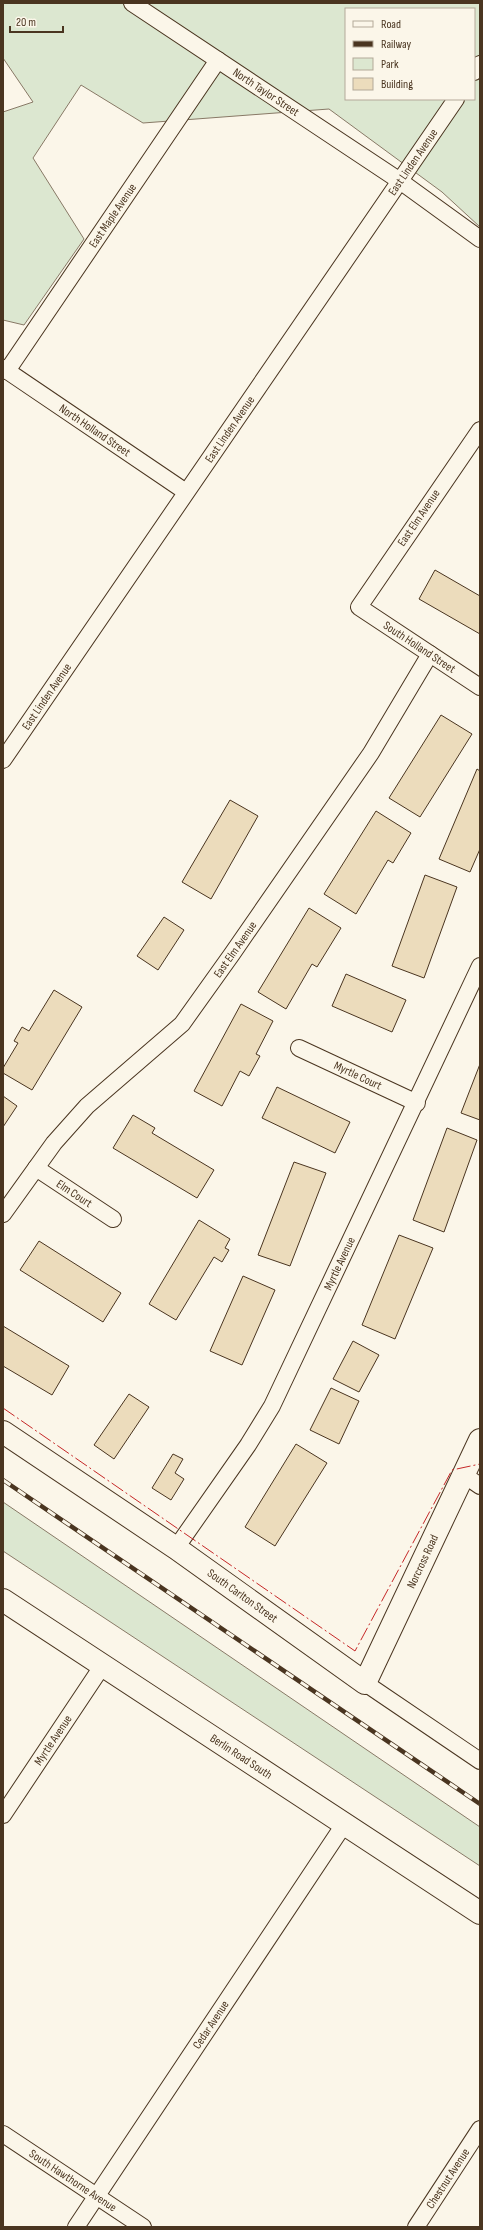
<svg xmlns="http://www.w3.org/2000/svg" width="483" height="2230" font-family="'Sofia Sans Condensed',sans-serif">
<style>
.green{fill:#dce7d0;stroke:#887966;fill-rule:evenodd}
.building{fill:#ecdcbc;stroke:#4a3520}
.lines{fill:none;stroke-linecap:round;stroke-linejoin:round}
.street-casing{stroke:#4a3520;stroke-width:18}
.secondary-casing{stroke:#4a3520;stroke-width:24}
.street{stroke:#fbf6e9;stroke-width:16}
.secondary{stroke:#fbf6e9;stroke-width:22}
.rail-casing{stroke:#4a3520;stroke-width:4.5}
.rail{stroke:#fbf6e9;stroke-width:3;stroke-dasharray:9;stroke-linecap:butt}
.power{stroke:#c62828;stroke-width:1;stroke-dasharray:14 3 2 3;stroke-linecap:butt}
.labels{text-anchor:middle;dominant-baseline:central;stroke-width:3;stroke-linejoin:round;paint-order:stroke}
.street-label{font-size:12px;fill:#4a3520;stroke:#fbf6e9}
</style>
<rect width="100%" height="100%" fill="#fbf6e9"/>
<path class="green" d="M3,3H480V227L442,192L329,109L143,123L81,85L33,158L84,239L24,325L3,320V112L33,102L3,58ZM346,9H474V99H346Z
M3,1502L480,1827V1866L3,1551Z"/>
<path class="building" d="M435,570L480,596V634L419,599Z
M441,715L472,734L420,817L389,798Z
M477,769L480,771V849L470,872L439,859Z
M230,800L258,816L211,899L182,882Z
M376,811L411,833L393,863L388,860L356,914L324,894Z
M425,875L457,887L424,978L392,966Z
M309,908L341,928L317,967L312,964L286,1009L258,992Z
M164,917L184,930L158,970L137,956Z
M346,974L406,1000L392,1032L332,1006Z
M54,990L82,1007L32,1090L3,1073V1068L18,1043L14,1041L22,1027L29,1031Z
M241,1004L273,1021L256,1054L260,1056L249,1076L240,1071L222,1106L194,1091Z
M480,1064V1120L461,1113Z
M277,1087L350,1122L335,1153L262,1118Z
M3,1096L17,1106L3,1127Z
M133,1115L155,1128L152,1133L214,1170L197,1198L113,1148Z
M447,1128L477,1140L444,1232L413,1220Z
M294,1162L326,1173L290,1266L258,1255Z
M199,1220L230,1239L225,1248L229,1250L222,1262L214,1257L176,1320L149,1304Z
M399,1235L433,1248L395,1339L362,1325Z
M39,1241L121,1293L103,1322L20,1270Z
M243,1276L275,1290L242,1365L210,1351Z
M3,1326L69,1366L52,1395L3,1366Z
M353,1341L379,1355L359,1392L333,1379Z
M331,1388L359,1401L339,1444L310,1430Z
M129,1394L149,1407L114,1459L94,1445Z
M296,1444L327,1463L275,1546L245,1527Z
M173,1454L183,1459L175,1473L184,1479L171,1500L152,1488Z"/>
<g class="lines">
<defs>
<g id="street">
<path id="s1" d="M132,3L400,181L480,239"/>
<path d="M474,72L480,64"/>
<path id="s2" d="M3,368L186,492"/>
<path id="s3" d="M7,371L218,60"/>
<path id="s4" d="M480,430L359,607L480,687"/>
<path id="s5" d="M3,760L456,99"/>
<path id="s6" d="M299,1048L417,1103"/>
<path id="s7" d="M36,1168L113,1219"/>
<path id="s8" d="M3,1214L54,1143L87,1106L182,1024L232,954L371,753L430,654"/>
<path d="M464,1475L480,1486"/>
<path id="s9" d="M176,1548L248,1445L272,1406L480,966"/>
<path d="M365,1683L480,1761"/>
<path id="s10" d="M3,1815L103,1665"/>
<path id="s11" d="M3,2134L143,2227"/>
<path id="s12" d="M76,2227L345,1823"/>
<path id="s13" d="M416,2227L480,2129"/>
</g>
<g id="secondary">
<path id="s14" d="M3,1432L176,1548L365,1683L480,1440"/>
<path id="s15" d="M3,1600L480,1913"/>
</g>
</defs>
<use href="#street" class="street-casing"/>
<use href="#secondary" class="secondary-casing"/>
<use href="#street" class="street"/>
<use href="#secondary" class="secondary"/>
<defs>
<path id="rail" d="M3,1480L480,1804"/>
</defs>
<use href="#rail" class="rail-casing"/>
<use href="#rail" class="rail"/>
<path class="power" d="M3,1408L355,1651L452,1470L480,1464"/>
</g>
<g class="labels">
<g class="street-label">
<text stroke="none"><textPath href="#s1" startOffset="161">North Taylor Street</textPath></text>
<text stroke="none"><textPath href="#s5" startOffset="725">East Linden Avenue</textPath></text>
<text stroke="none"><textPath href="#s3" startOffset="188">East Maple Avenue</textPath></text>
<text stroke="none"><textPath href="#s5" startOffset="401">East Linden Avenue</textPath></text>
<text stroke="none"><textPath href="#s2" startOffset="111">North Holland Street</textPath></text>
<text transform="translate(419 518) rotate(-56)">East Elm Avenue</text>
<text stroke="none"><textPath href="#s4" startOffset="287">South Holland Street</textPath></text>
<text stroke="none"><textPath href="#s5" startOffset="77">East Linden Avenue</textPath></text>
<text stroke="none"><textPath href="#s8" startOffset="354">East Elm Avenue</textPath></text>
<text stroke="none"><textPath href="#s6" startOffset="65">Myrtle Court</textPath></text>
<text stroke="none"><textPath href="#s7" startOffset="46">Elm Court</textPath></text>
<text stroke="none"><textPath href="#s9" startOffset="329">Myrtle Avenue</textPath></text>
<text stroke="none"><textPath href="#s14" startOffset="575">Norcross Road</textPath></text>
<text stroke="none"><textPath href="#s14" startOffset="290">South Carlton Street</textPath></text>
<text stroke="none"><textPath href="#s10" startOffset="90">Myrtle Avenue</textPath></text>
<text stroke="none"><textPath href="#s15" startOffset="285">Berlin Road South</textPath></text>
<text stroke="none"><textPath href="#s12" startOffset="243">Cedar Avenue</textPath></text>
<text stroke="none"><textPath href="#s13" startOffset="58">Chestnut Avenue</textPath></text>
<text stroke="none"><textPath href="#s11" startOffset="84">South Hawthorne Avenue</textPath></text>
</g>
</g>
<rect width="483" height="2230" fill="none" stroke="#4a3520" stroke-width="8"/>
<rect x="345" y="8" width="130" height="92" fill="#fbf6e9" stroke="#b4a999"/>
<rect x="353" y="21" width="20" height="6" fill="#fbf6e9" stroke="#b4a999"/>
<text x="381" y="28" font-size="12" fill="#4a3520">Road</text>
<rect x="353" y="41" width="20" height="6" fill="#4a3520" stroke="#b4a999"/>
<text x="381" y="48" font-size="12" fill="#4a3520">Railway</text>
<rect x="353" y="58" width="20" height="12" fill="#dce7d0" stroke="#b4a999"/>
<text x="381" y="68" font-size="12" fill="#4a3520">Park</text>
<rect x="353" y="78" width="20" height="12" fill="#ecdcbc" stroke="#b4a999"/>
<text x="381" y="88" font-size="12" fill="#4a3520">Building</text>
<path d="M10 26v6h53v-6" fill="none" stroke="#4a3520" stroke-width="2"/>
<text x="16" y="26" font-size="12" fill="#4a3520" stroke="#fbf6e9" stroke-width="3" paint-order="stroke">20 m</text>
</svg>
